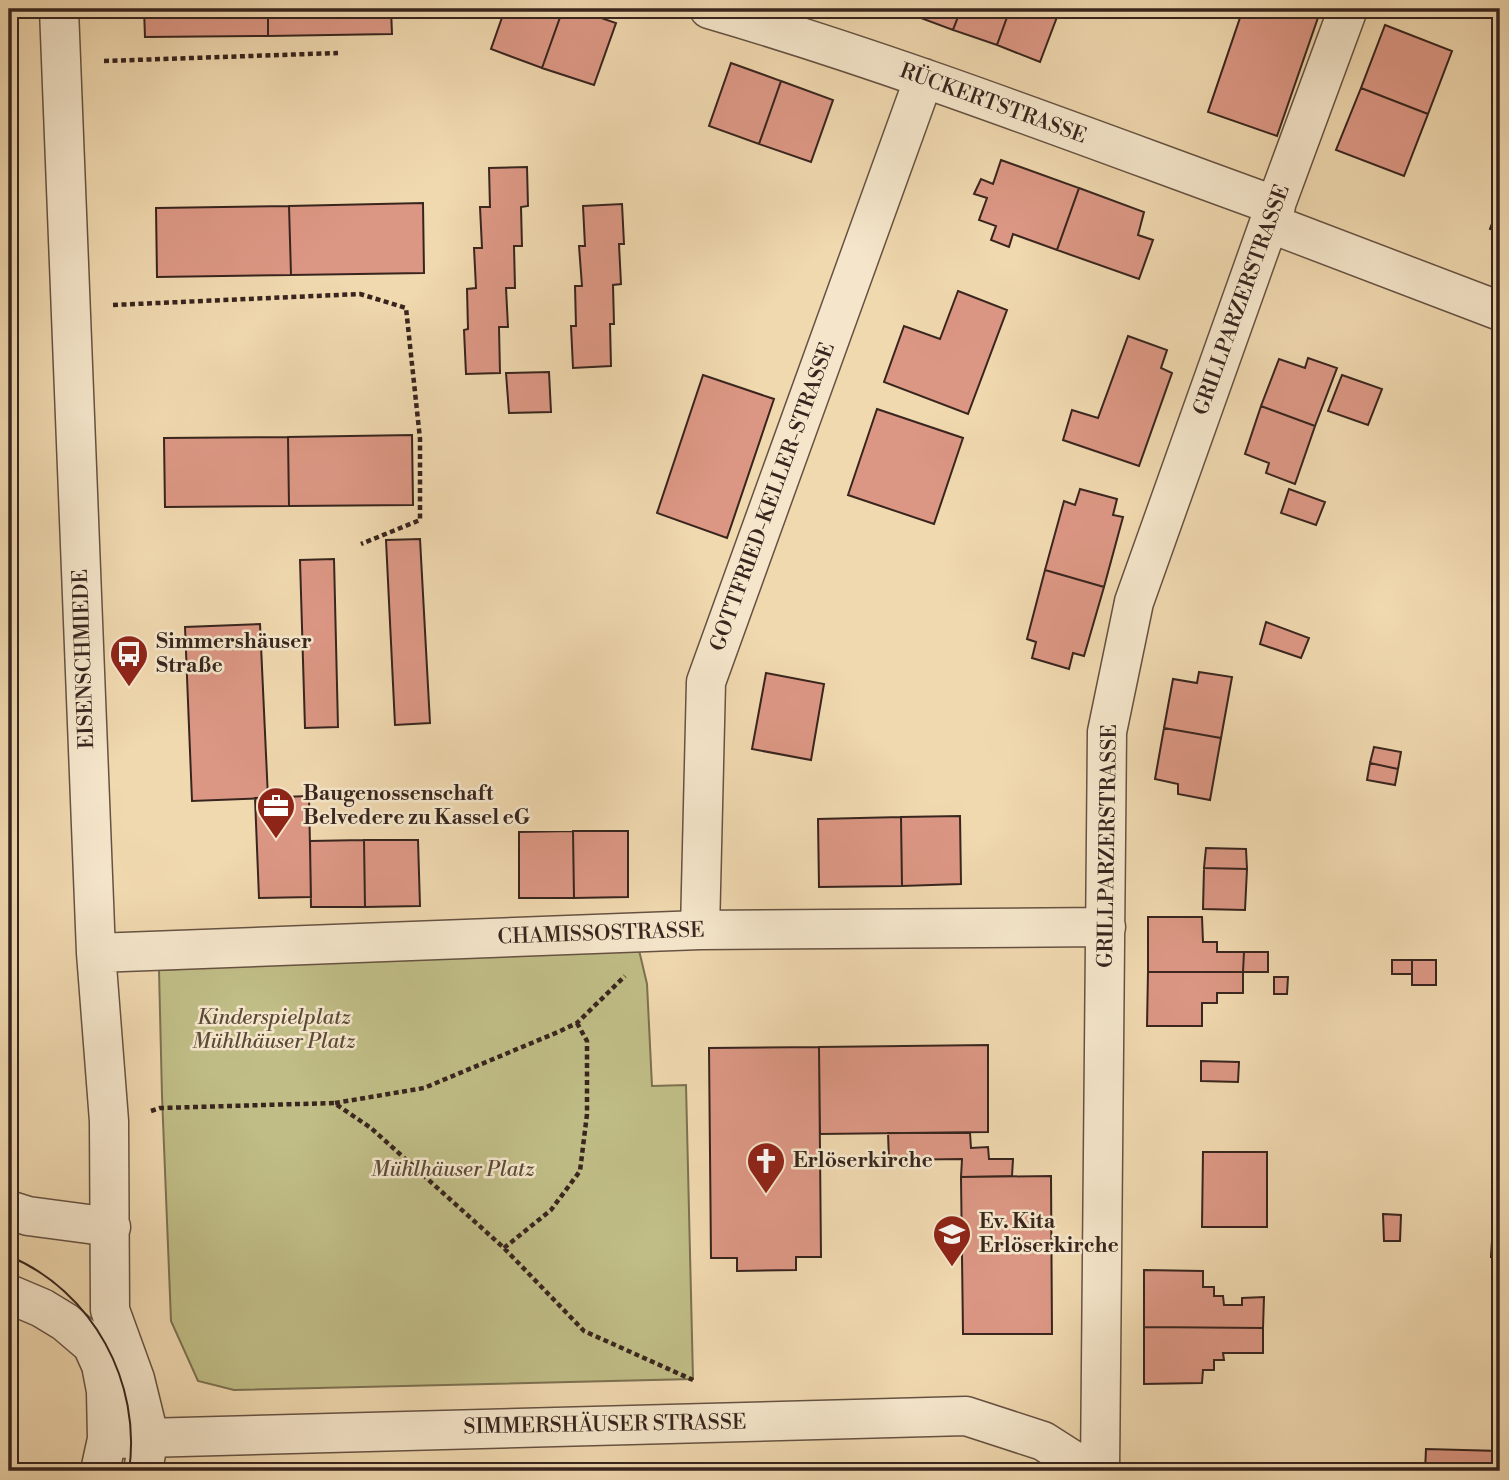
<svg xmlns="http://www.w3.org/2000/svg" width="1509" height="1480" font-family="'Libre Bodoni',serif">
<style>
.green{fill:#c0bd86;stroke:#7c7152;stroke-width:2}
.building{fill:#dc9784;stroke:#38251e;stroke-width:2}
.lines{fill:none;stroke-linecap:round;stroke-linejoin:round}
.minor-casing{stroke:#665242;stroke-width:41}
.path{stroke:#38251e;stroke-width:4.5;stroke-dasharray:5 3.5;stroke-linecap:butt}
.minor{stroke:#f5e6cb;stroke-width:38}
.tram{stroke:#38251e;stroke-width:2}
.labels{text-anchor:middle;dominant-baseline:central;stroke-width:5;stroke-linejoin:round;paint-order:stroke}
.street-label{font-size:21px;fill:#38251e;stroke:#f5e6cb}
.poi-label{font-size:21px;font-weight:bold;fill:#38251e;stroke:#f5e6cb;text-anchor:start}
.park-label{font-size:21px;font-style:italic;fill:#5a4b38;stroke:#f5e6cb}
</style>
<rect width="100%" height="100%" fill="#f0d8af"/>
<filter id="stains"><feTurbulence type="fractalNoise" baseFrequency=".00286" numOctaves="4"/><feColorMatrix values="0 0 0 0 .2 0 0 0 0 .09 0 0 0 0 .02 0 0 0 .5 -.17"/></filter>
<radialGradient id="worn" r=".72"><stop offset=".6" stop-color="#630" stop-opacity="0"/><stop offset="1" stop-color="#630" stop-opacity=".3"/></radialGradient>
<path class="green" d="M638,946L647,984L652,1086L686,1085L693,1379L234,1390L198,1381L171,1321L162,1096L159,970Z"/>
<path class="building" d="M144,9H268V36L145,37Z
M268,9H391L392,34L268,36Z
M505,9H563L542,68L491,49Z
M563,9H575L616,23L594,85L542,68Z
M912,9H961L953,30L910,14Z
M961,9H1010L997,45L953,30Z
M1010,9H1060L1040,62L997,45Z
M1243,9H1321L1277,136L1208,112Z
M1385,25L1452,51L1428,114L1361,88Z
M731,63L781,81L759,144L709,126Z
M781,81L833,100L811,162L759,144Z
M1361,88L1428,114L1404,176L1336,150Z
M1001,160L1079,188L1057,250L1013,234L1009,247L991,240L996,226L979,220L987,198L974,194L981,179L993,184Z
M527,167L528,206L521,207L522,246H514L515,288H506L508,327H499L500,373L466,374L464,330L468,329L467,289L476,288L474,248H482L480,207H490L489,168Z
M1079,188L1144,212L1138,235L1153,240L1139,279L1057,250Z
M1500,202V254L1493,251L1499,232L1490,229Z
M423,203L424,273L291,275L289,206Z
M622,204L624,244H619L621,284L613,285L614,324H610L611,366L573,368L571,326H576L575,286H582L579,246H585L583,206Z
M289,206L291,275L157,277L156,208Z
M958,291L1007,310L968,414L884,382L904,326L940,339Z
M1128,336L1167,350L1161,368L1172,373L1139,466L1063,440L1072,410L1098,418Z
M1308,358L1337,368L1315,426L1261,406L1279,359L1305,368Z
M549,372L551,412L509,413L506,373Z
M703,375L774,399L727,538L657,513Z
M1342,375L1382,389L1368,425L1328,411Z
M1261,406L1315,426L1295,484L1266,473L1269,463L1245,454Z
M877,409L963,438L934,524L848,495Z
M412,435L413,505L289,506L288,437Z
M288,437L289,506L165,507L164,438Z
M1080,489L1117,499L1113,515L1123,517L1104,587L1045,570L1064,501L1075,505Z
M1289,489L1325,502L1316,525L1281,513Z
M420,539L430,723L395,725L386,540Z
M334,559L338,727L305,728L300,560Z
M1045,570L1104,587L1084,656L1073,653L1069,669L1032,658L1036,642L1027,639Z
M1266,622L1309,638L1301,658L1260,644Z
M260,624L268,798L192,801L185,627Z
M1199,672L1232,677L1221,738L1164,728L1173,679L1197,683Z
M766,673L824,684L811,760L752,749Z
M1164,728L1221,738L1210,800L1178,794V784L1155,779Z
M1374,747L1401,752L1398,769L1370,763Z
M1370,763L1398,769L1395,785L1367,780Z
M309,796L311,897L259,898L255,798Z
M960,816L961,884L902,886L901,817Z
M901,817L902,886L819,887L818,819Z
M573,831L574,898H519V832Z
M573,831H628V897L574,898Z
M364,840L365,907H311L310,841Z
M364,840H418L420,906L365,907Z
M1206,848L1246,849L1247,869L1204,868Z
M1204,868L1247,869L1245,910L1203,909Z
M1148,917H1202L1203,942H1217V952H1244L1243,972H1148Z
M1244,952H1268V972H1243Z
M1392,960H1412V974H1392Z
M1412,960H1436V985H1412Z
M1148,972H1243V993H1217V1003H1202V1026H1147Z
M1274,977H1288L1287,994H1274Z
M988,1045V1132L820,1134L819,1047Z
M819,1047L821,1257H796V1270L737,1271V1258H711L709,1048Z
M1201,1061L1239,1062L1238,1082L1201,1081Z
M888,1133H970L971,1148L988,1147L989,1159H1013L1012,1176L961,1177L962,1159L889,1160Z
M1203,1152H1267V1227H1202Z
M1051,1176L1052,1334H963L961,1177Z
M1383,1214L1401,1215L1400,1241H1384Z
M1492,1241H1500V1257H1491Z
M1144,1270L1203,1271V1287H1214V1296H1223L1224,1305H1242V1298L1264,1297L1263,1328L1144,1327Z
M1144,1327L1263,1328V1353H1223L1224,1360H1214V1370H1203L1202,1383L1144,1384Z
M1426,1449L1500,1451V1471H1425Z"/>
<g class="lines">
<defs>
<path id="minor" d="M59,9L96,953L109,1121L110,1310L135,1379L149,1436L143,1471
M709,9C901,65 1088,138 1276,206
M1269,223L1500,311
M700,930L706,682L924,78
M96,953L700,930L1106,927
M9,1210L28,1216L111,1227
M9,1294L42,1308L65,1322L92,1345L101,1365L106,1391L107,1439L100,1471
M107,1439L966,1416L1043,1441L1090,1471
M1100,1471L1107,732L1134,602L1269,223L1348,9"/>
</defs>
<use href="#minor" class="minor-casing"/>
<path class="path" d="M104,61L338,53
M113,305L360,294L406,308L420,439V520L361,544
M335,1103L424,1088L558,1032L577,1023L625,976
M151,1111L160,1108L334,1103L371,1128L504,1248L584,1331L693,1380
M504,1248L551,1210L580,1171L587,1114V1041L577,1023"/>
<use href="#minor" class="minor"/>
<path class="tram" d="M9,1256C93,1291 142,1383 129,1471"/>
</g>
<defs>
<symbol id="bus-pin" viewBox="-11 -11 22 30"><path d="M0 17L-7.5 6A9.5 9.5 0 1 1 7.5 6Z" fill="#8f2418" stroke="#f5e6cb"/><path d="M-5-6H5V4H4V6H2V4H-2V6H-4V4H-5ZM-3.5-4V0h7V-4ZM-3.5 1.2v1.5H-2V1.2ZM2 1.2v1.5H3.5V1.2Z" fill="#fff"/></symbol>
<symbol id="office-pin" viewBox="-11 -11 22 30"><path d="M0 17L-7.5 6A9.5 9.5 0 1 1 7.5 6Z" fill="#8f2418" stroke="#f5e6cb"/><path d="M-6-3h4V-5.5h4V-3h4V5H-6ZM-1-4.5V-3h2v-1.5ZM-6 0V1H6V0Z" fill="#fff"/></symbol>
<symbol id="church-pin" viewBox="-11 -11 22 30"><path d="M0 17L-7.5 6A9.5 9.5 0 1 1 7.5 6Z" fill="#8f2418" stroke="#f5e6cb"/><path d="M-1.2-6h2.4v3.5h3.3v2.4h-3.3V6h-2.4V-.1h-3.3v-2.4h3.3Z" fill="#fff"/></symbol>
<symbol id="school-pin" viewBox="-11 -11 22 30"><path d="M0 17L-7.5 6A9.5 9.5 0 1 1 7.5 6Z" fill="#8f2418" stroke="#f5e6cb"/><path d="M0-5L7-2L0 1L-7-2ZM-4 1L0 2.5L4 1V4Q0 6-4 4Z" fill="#fff"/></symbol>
</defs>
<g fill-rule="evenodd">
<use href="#bus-pin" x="107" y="632" width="44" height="60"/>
<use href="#office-pin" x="254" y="784" width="44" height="60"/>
<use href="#church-pin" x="744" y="1139" width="44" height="60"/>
<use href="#school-pin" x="930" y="1212" width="44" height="60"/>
</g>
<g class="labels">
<g class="street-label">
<text transform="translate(993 104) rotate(20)">RÜCKERTSTRASSE</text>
<text transform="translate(1242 300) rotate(-70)">GRILLPARZERSTRASSE</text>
<text transform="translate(773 497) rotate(-70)">GOTTFRIED-KELLER-STRASSE</text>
<text transform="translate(84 659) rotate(-92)">EISENSCHMIEDE</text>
<text transform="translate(1108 846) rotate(-89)">GRILLPARZERSTRASSE</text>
<text transform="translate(601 934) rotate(-2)">CHAMISSOSTRASSE</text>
<text transform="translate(605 1425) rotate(-1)">SIMMERSHÄUSER STRASSE</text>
</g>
<g class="poi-label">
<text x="156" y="642">Simmershäuser<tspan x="156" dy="24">Straße</tspan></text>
<text x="303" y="794">Baugenossenschaft<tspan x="303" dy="24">Belvedere zu Kassel eG</tspan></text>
<text x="793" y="1161">Erlöserkirche</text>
<text x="979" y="1222">Ev. Kita<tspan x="979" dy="24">Erlöserkirche</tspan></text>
</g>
<g class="park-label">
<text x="274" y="1018">Kinderspielplatz<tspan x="274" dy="24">Mühlhäuser Platz</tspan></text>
<text x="453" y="1170">Mühlhäuser Platz</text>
</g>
</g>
<rect width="1509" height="1480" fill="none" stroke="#f0d8af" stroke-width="35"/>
<rect x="10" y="10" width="1488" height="1459" fill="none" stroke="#38251e" stroke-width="3.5"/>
<rect x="18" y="18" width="1474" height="1445" fill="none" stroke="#38251e" stroke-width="2"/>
<rect width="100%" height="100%" filter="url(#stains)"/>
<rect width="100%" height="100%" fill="url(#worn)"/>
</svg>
